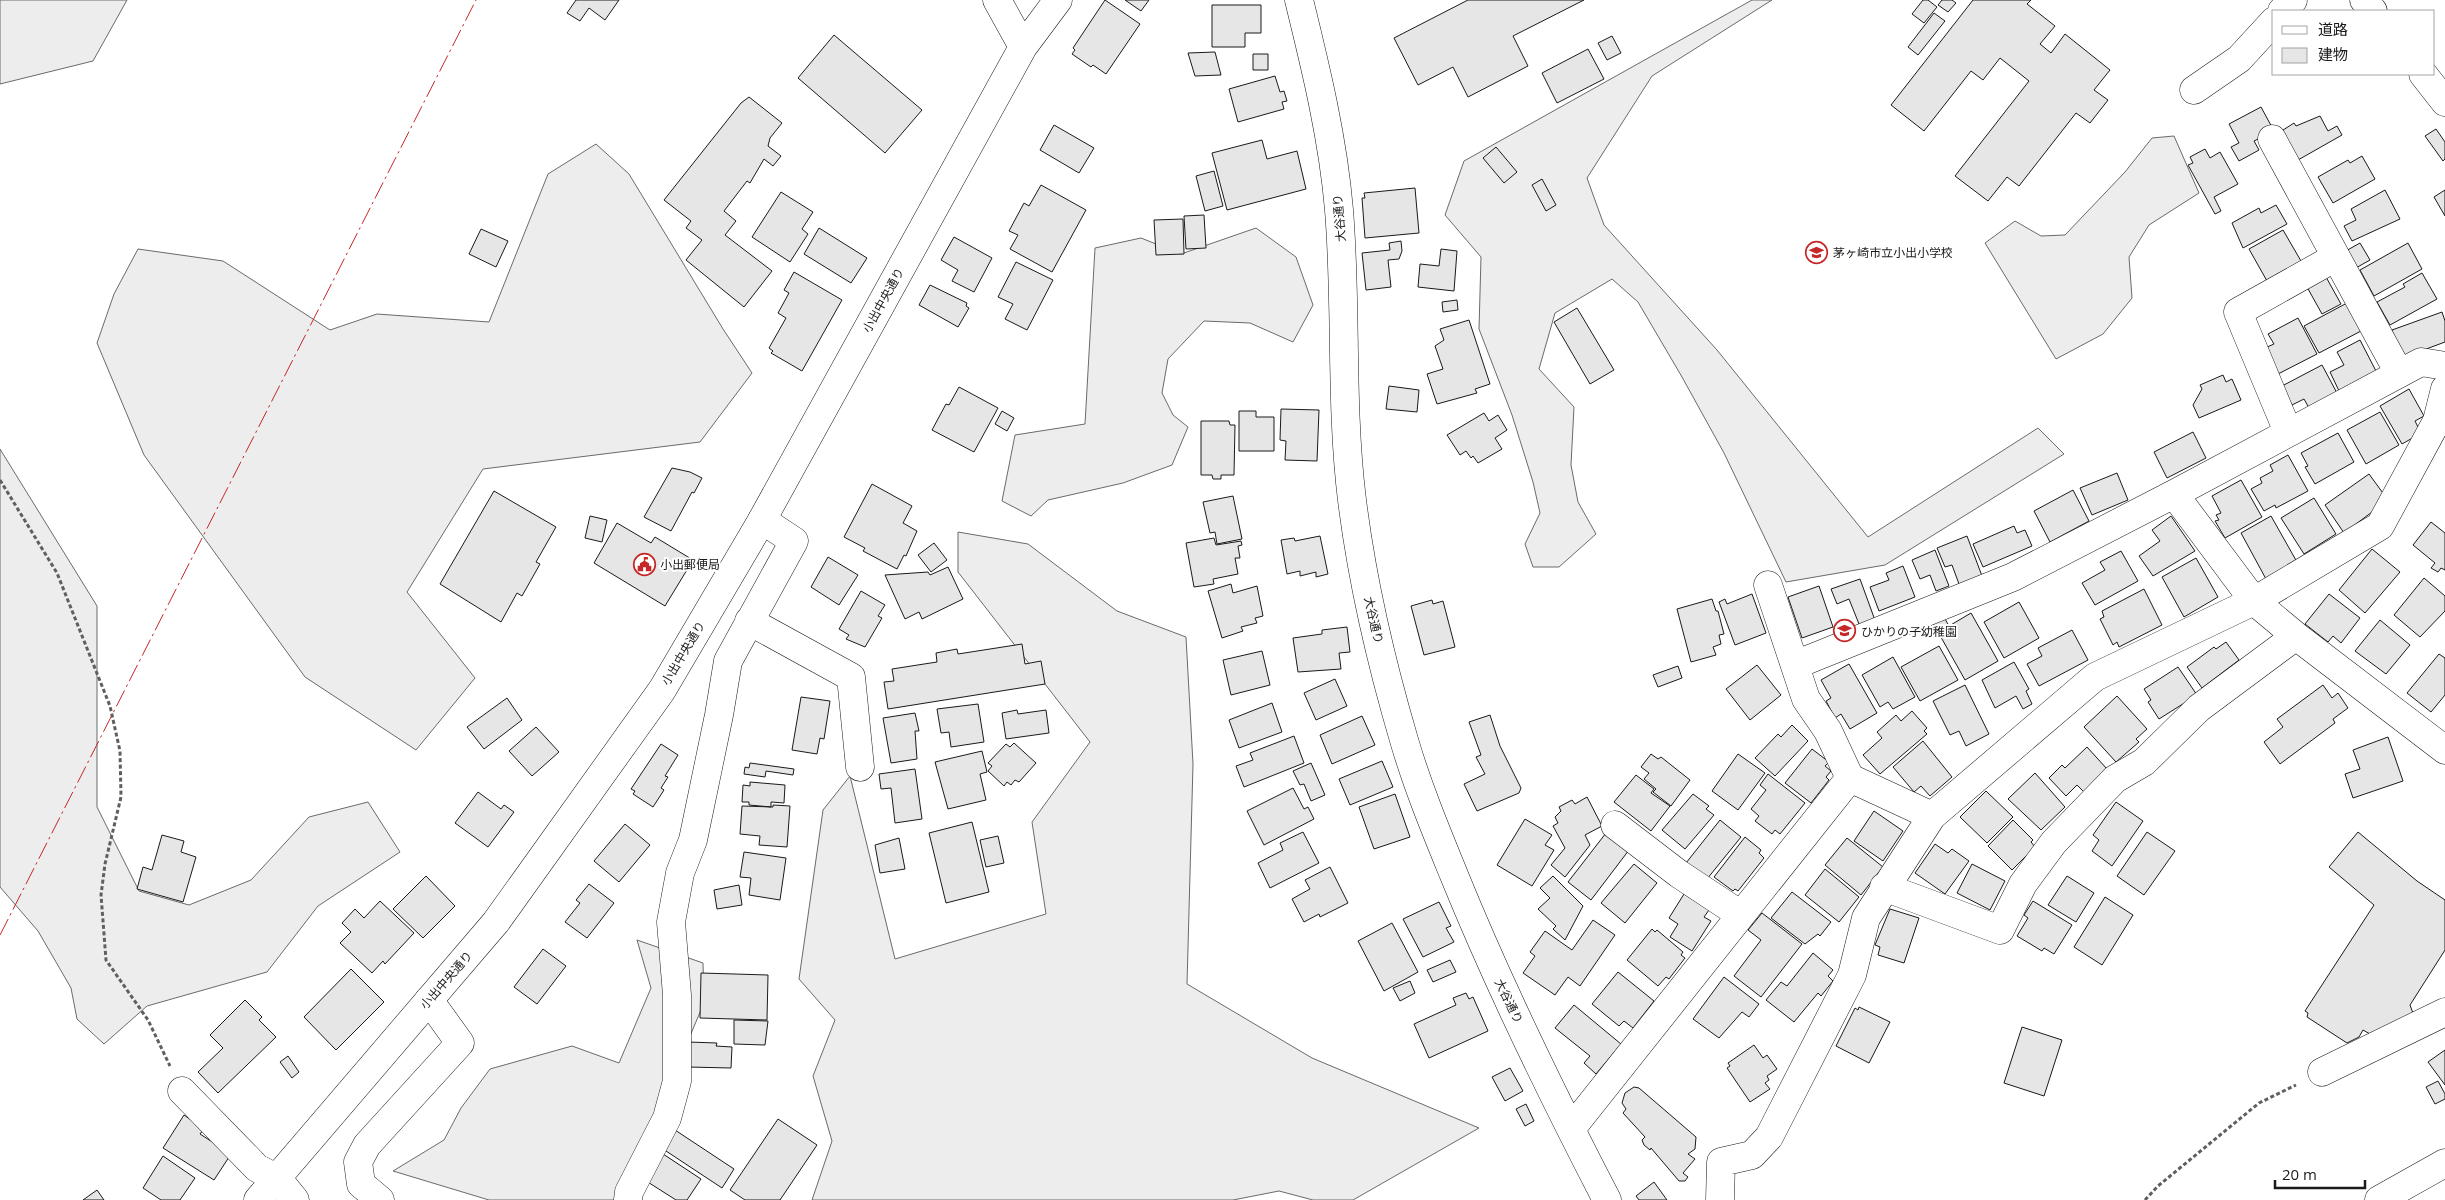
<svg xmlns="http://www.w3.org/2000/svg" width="2445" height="1200" font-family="'Open Sans','Noto Sans JP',sans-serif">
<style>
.built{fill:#ededed;stroke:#6a6a6a}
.building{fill:#e6e6e6;stroke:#1a1a1a}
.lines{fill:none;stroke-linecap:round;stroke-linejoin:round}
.minor-casing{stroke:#1a1a1a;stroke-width:29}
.major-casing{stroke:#1a1a1a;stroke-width:29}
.path{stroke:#5f5f5f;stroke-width:3;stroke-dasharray:4 2.5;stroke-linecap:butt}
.minor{stroke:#fff;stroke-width:28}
.major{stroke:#fff;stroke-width:28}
.power{stroke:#c62828;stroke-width:1;stroke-dasharray:18 4 2.5 4;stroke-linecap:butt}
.labels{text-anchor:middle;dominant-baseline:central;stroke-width:4;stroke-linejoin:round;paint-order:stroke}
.street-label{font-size:12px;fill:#1a1a1a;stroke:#fff}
.poi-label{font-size:12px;fill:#1a1a1a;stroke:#fff;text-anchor:start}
</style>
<rect width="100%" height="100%" fill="#fff"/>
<path class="built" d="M0,0H127L93,61L0,84Z
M1752,0H1772L1652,76L1587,178L1604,225L1717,350L1868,537L2038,428L2064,454L1885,565L1786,582L1724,453L1682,377L1638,302L1612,279L1555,313L1539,369L1574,407L1571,465L1578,502L1596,534L1559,567H1533L1525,544L1540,513L1533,482L1512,415L1479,329L1481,257L1445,215L1464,161Z
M2174,136L2199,193L2149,225L2129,257L2132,298L2103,334L2056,359L1985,243L2015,221L2041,236L2065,235L2125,172L2152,138Z
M596,144L629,174L723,329L752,373L700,442L483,469L407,592L475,678L416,750L305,677L144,455L97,343L114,294L138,249L223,261L330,330L377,314L489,322L548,174Z
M1256,228L1296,257L1313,305L1293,342L1250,323L1204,321L1168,359L1162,393L1173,415L1188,427L1172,465L1123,483L1048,500L1031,516L1002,501L1015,435L1085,424L1095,248L1141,238L1181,254Z
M0,449L97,606V807L139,891L189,905L251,880L309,817L368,802L400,852L318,906L267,972L147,1006L104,1044L77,1019L71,988L38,931L0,887Z
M958,532L1028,544L1117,611L1186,637L1193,764L1187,984L1312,1058L1479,1128L1353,1200H1313L1279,1191L1233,1200H812L832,1141L813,1076L835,1020L799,979L823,810L850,776L895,959L1046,914L1032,822L1090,742L958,572Z
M637,940L703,963L704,1003L620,1200H489L393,1171L444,1140L461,1108L490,1069L572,1046L619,1063L651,988Z"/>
<path class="building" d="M576,0H619L605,20L589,8L580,21L567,13Z
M1105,0L1140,24L1106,74L1093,65L1091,67L1072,54L1075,50L1073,48Z
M1125,0H1149L1141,11Z
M1468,0H1584L1513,36L1528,66L1468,97L1453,67L1418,85L1394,38Z
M1923,0H1928L1937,7L1924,23L1912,14Z
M1942,0H1952L1956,3L1948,12L1938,5Z
M1973,0H2031L2027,4L2055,26L2040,44L2051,53L2065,34L2110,70L2094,90L2108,100L2090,123L2076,113L2019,186L2007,177L1988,201L1955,176L2029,81L2000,58L1983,80L1971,71L1924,131L1891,105Z
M1212,5H1261V33H1245V47H1212Z
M1934,13L1945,21L1918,55L1908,47Z
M834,35L922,110L885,153L798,78Z
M1612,36L1621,53L1607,60L1598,43Z
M1588,49L1604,79L1557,103L1542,73Z
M1215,52L1221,75L1195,76L1188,53Z
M1253,54H1268V70H1253Z
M1275,76L1280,92L1284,91L1287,101L1282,102L1284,109L1238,122L1229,89Z
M749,97L782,123L770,138L768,146L781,156L773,166L764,159L750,183L747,181L724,211L736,221L725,235L772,271L744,307L686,260L702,240L686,228L691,221L664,200L741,103Z
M2261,107L2274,131L2254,141L2259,150L2239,161L2231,147L2239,143L2229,124Z
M2320,116L2328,131L2337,126L2342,135L2298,160L2280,132L2294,123L2296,126Z
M1054,125L1094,148L1079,173L1040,150Z
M2436,129L2445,142V159L2443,161L2425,136Z
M1262,140L1267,159L1297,151L1306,189L1227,210L1212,153Z
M1496,147L1517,172L1504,183L1483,158Z
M2205,149L2210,158L2220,152L2238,184L2214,197L2221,211L2215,214L2188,165L2193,163L2190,157Z
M2362,156L2375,179L2333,203L2318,177L2348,160L2350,163Z
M1214,171L1223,206L1205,211L1196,176Z
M1542,179L1556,205L1546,211L1532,185Z
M1041,185L1086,210L1052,272L1010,249L1018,235L1009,231L1024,203L1029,206Z
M1415,188L1419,233L1365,238L1362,198H1365L1364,193Z
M2385,190L2400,219L2352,241L2344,226L2356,220L2351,209Z
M2445,190V216L2434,197Z
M781,192L813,212L802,229L808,234L790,262L752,237Z
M2276,205L2287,224L2243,248L2232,223L2259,208L2261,213Z
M1204,215L1206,248L1186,249L1184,216Z
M1183,219L1184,254L1156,255L1154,220Z
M819,228L867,258L851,283L804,254Z
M481,229L508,241L496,267L469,254Z
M2283,230L2301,261L2267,281L2249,249Z
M954,237L992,258L974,292L952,281L958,270L941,260Z
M1401,241L1402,251L1399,259L1388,260L1391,287L1366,290L1362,253L1390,250L1389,243Z
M2360,243L2370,260L2354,269L2344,252Z
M2408,243L2422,269L2374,296L2360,270Z
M1441,249L1457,251L1454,291L1418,287L1420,264L1439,266Z
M1016,262L1053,280L1027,330L1005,319L1013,304L998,297Z
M794,272L842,300L802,371L771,353L773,351L769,348L786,318L778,313L789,293L784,290Z
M2422,273L2437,299L2390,325L2377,302L2405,287L2403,284Z
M2326,277L2341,304L2322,314L2307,287Z
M930,285L967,303L966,306L969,308L958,327L919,305Z
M1457,300L1458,310L1443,312L1442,302Z
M2347,303L2361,331L2319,353L2304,326Z
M1577,308L1614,370L1590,384L1554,322Z
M2442,312L2445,321V342L2402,358L2392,330Z
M2298,318L2317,354L2278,374L2265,348L2274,344L2268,334Z
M1469,320L1490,384L1475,389L1477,393L1437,404L1427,374L1443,369L1435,346L1444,340L1440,329Z
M2360,340L2377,373L2340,393L2330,372L2344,365L2337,352Z
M2322,365L2337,393L2309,408L2304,399L2292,405L2282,386Z
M2223,375L2226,382L2232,379L2241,400L2199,418L2193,405L2202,389L2200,385Z
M1389,386L1419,390L1417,412L1386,409Z
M959,387L998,408L974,452L932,430L946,404L949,405Z
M2409,389L2424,416L2415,421L2419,429L2416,436L2402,444L2380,406Z
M1281,409L1319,410L1317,461L1285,460L1286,441L1280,440Z
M1002,411L1014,418L1007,431L995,424Z
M1239,411H1256V417H1274V451H1239Z
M2380,412L2399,445L2366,464L2347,430Z
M1484,413L1489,421L1498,415L1507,430L1495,438L1502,449L1478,463L1473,456L1471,458L1466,451L1460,455L1447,435Z
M1201,421H1229L1230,425H1235L1234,475H1221V479H1213L1212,475H1201Z
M2193,432L2206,458L2167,478L2154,452Z
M2338,433L2354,462L2315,484L2305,467L2308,466L2301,453Z
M2288,455L2308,491L2276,508L2275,505L2264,511L2251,489L2262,483L2260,478L2273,471L2270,465Z
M672,468L690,472L702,478L694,493L692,492L671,531L644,517Z
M2117,473L2128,500L2092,515L2080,488Z
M2369,474L2388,500L2344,533L2325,505Z
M2241,480L2262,517L2225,538L2215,521L2219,520L2216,515L2221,513L2212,496Z
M872,484L912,506L903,523L917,531L906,556L904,555L897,569L863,551L865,548L844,537Z
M2073,490L2089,521L2050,542L2034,511Z
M494,491L556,527L536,562L540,564L522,596L517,593L501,622L440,584Z
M1233,496L1242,539L1217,544L1215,532L1210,533L1203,502Z
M2314,498L2336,534L2304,554L2281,518Z
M590,516L607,520L602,542L585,538Z
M2171,516L2195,551L2153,576L2139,556L2160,541L2152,530Z
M2271,516L2297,562L2266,579L2241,533Z
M2431,522L2445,533V570L2441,568L2438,572L2431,568L2435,563L2413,545Z
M617,523L651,543L655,537L693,560L665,606L594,563Z
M2014,526L2017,533L2025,530L2032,546L1983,567L1973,544Z
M1320,536L1328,574L1316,577V572L1300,576V571L1287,574L1281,540L1294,538L1295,541Z
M1967,536L1982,576L1959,584L1952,565L1945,567L1937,548Z
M1214,538L1216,545L1241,541L1242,545L1238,546L1240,558H1235L1238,574L1213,579L1214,584L1194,587L1186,543Z
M934,543L947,560L931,572L918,555Z
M2372,549L2400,572L2365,613L2339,590Z
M1935,550L1949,586L1936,591L1930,575L1920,579L1912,560Z
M2121,551L2138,581L2095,605L2082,583L2105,570L2100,562Z
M828,557L858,575L839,605L811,587Z
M2196,558L2218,597L2184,617L2162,577Z
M1903,566L1915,597L1879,611L1870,587L1889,580L1886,573Z
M948,567L963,599L922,619L919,612L905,619L885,575L928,572L930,575Z
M2424,578L2445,596V611L2420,637L2394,615Z
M1860,579L1876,623L1861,629L1849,599L1837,604L1831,589Z
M1231,584L1233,593L1257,586L1263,616L1255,618L1257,623L1241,627L1243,631L1222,638L1208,591Z
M1819,586L1833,627L1802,638L1788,597Z
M2144,589L2162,625L2119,647L2117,642L2113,645L2100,619L2104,617L2102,611Z
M861,591L885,605L878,616L882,618L865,647L846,639L849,635L839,629Z
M1752,594L1766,633L1735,645L1719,602L1725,599L1727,604Z
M2329,594L2360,618L2341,643L2333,636L2328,642L2305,624Z
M1712,599L1716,611H1718L1724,634L1719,635L1721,644L1713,647L1716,655L1691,662L1677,609Z
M1432,600L1433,604L1443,601L1455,647L1424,655L1411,606Z
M2019,602L2039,638L2004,658L1984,622Z
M1971,613L1998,661L1965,680L1933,623L1945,619L1949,626Z
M2380,620L2410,645L2386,674L2355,651Z
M1347,627L1350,652L1339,653L1341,669L1298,672L1293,638L1322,634V630Z
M2072,630L2088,660L2039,686L2027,664L2042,656L2038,648Z
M2226,642L2239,660L2202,688L2187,667L2214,647L2216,649Z
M1022,644L1025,664L1041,661L1045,684L888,709L884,682L894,681L892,669L937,662L936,653L957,649L958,654Z
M1939,646L1958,680L1920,701L1901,667Z
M1262,651L1270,685L1231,695L1223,660Z
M2439,654L2445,658V695L2431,712L2407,693Z
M1893,657L1915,697L1893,709L1888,702L1880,707L1862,675Z
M2014,662L2029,689L2026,691L2032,704L2023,709L2016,696L1995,708L1982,680Z
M1849,664L1877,713L1850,729L1841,714L1835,718L1826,701L1831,698L1821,680Z
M1757,665L1781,695L1750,720L1726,689Z
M1678,666L1682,678L1658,687L1653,675Z
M2178,667L2197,695L2159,719L2148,702L2151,700L2144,689Z
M1335,679L1347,706L1316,720L1304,693Z
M1965,685L1989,734L1966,746L1959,731L1950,735L1933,701Z
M2323,685L2332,698L2338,693L2348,708L2333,719L2335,723L2280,764L2264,742L2283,727L2277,719Z
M2117,696L2147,729L2136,739L2139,742L2116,762L2084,727Z
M801,697L830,701L824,739L820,738L817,754L792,750Z
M507,698L522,720L484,749L467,727Z
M1272,703L1282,732L1239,748L1229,720Z
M978,704L984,742L951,747L949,732L941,733L937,709Z
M1017,710L1018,714L1046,710L1049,733L1006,739L1002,713Z
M1912,711L1927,728L1924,731L1927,734L1880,774L1863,755L1882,738L1877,732L1896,715L1901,721Z
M915,713L919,731H915L917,759L891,763L883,718Z
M1490,715L1500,746L1521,788L1519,793L1477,811L1464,784L1485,774L1476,757L1481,755L1469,722Z
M1362,716L1375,745L1332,764L1320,735Z
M1792,725L1808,741L1775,776L1755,758L1778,734L1781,737Z
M536,727L559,752L532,776L509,751Z
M1294,736L1304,763L1244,787L1236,766L1253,760L1250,753Z
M2388,737L2403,781L2353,798L2345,774L2360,769L2353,750Z
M1923,741L1952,777L1930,796L1921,786L1914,792L1893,767Z
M1014,743L1036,763L1019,782L1015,780L1011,785L1007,782L1004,786L988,771L992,766L988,763L1006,744L1010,747Z
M661,744L678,755L665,776L668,777L661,788L664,790L653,807L633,794L635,791L631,789Z
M2087,747L2107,769L2084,792L2077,785L2066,796L2049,778L2062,765L2065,768Z
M1812,749L1829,762L1825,766L1831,771L1826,777L1829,780L1811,803L1785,783Z
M982,751L987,772L980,774L986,800L948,809L935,762Z
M1651,754L1658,759L1661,757L1690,780L1671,806L1653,792L1656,789L1644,779L1649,773L1641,767Z
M1738,754L1765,773L1738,810L1712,791Z
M1382,761L1393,787L1350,805L1339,779Z
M750,763L794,769L793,775L766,771L765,777L744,774L745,767L749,768Z
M1311,763L1325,795L1311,801L1304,784L1300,785L1293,771Z
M915,769L922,819L895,823L891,788L881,789L879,774Z
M2035,773L2065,807L2041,830L2008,799Z
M1768,774L1805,803L1780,834L1775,830L1772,834L1755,821L1759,816L1751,809L1766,790L1760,785Z
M1636,775L1654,789L1651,793L1670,806L1651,831L1614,802Z
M750,782L785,785L784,803L771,802V807L749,805V802H742L743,785L750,786Z
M1293,788L1304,809L1308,807L1314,819L1264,845L1247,811Z
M1986,791L2013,817L1987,843L1960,817Z
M478,792L501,809L504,805L514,812L488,847L455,823Z
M1395,794L1410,837L1374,849L1359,807Z
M1693,794L1709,806L1706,809L1714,815L1685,849L1662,830Z
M1587,797L1602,826L1585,835L1590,845L1565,877L1551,865L1565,848L1553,826L1558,823L1555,817L1561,811L1559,807L1572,800L1575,804Z
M2116,802L2143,821L2112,866L2092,851L2099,840L2093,835Z
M773,805L790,806L787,847L759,845L760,836L740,834L742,806L773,807Z
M1874,811L1903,831L1883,861L1854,841Z
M1525,819L1552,835L1545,845L1554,850L1532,886L1497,865Z
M1720,820L1741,837L1707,879L1686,863Z
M2013,820L2033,840L2031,842L2035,847L2012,870L1988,846Z
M972,822L989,892L946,903L929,833Z
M625,824L650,845L619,882L594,861Z
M1303,832L1319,863L1270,888L1258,863L1283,850L1280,843Z
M2147,832L2175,851L2144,895L2117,876Z
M2358,832L2417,881L2445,900V950L2410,1005L2414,1016L2370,1034L2363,1030L2359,1037L2347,1043L2307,1017L2308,1013L2305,1011L2374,905L2329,867Z
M1606,833L1629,850L1591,900L1568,882Z
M162,835L184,841L181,852L196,857L183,902L137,889L143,867L152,870Z
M998,836L1004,863L986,867L980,840Z
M1745,837L1761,850L1759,853L1764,858L1738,891L1735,889L1733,891L1714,877Z
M899,838L905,869L880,873L875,845Z
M1847,838L1883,867L1861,895L1825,865Z
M1935,844L1948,853L1952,849L1969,861L1945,894L1915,873Z
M744,852L786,858L780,900L749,895L751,878L740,877Z
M1634,864L1657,883L1625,923L1601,903Z
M1972,864L2005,881L1990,910L1957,893Z
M1330,867L1348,903L1320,917L1319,914L1304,922L1292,899L1310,889L1305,880Z
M1825,869L1859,897L1839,922L1805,895Z
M426,876L455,906L423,938L393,909Z
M1553,876L1583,906L1565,940L1553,929L1556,926L1538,909L1550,898L1540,888Z
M2067,876L2094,893L2076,922L2048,905Z
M589,884L614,903L587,938L565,922L580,903L576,900Z
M739,885L742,905L717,909L714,890Z
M1792,892L1831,922L1820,936L1818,934L1805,944L1771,918Z
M1684,894L1709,910L1704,917L1711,921L1692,951L1670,937L1678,924L1669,918Z
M2105,897L2133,915L2102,965L2074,947Z
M380,901L414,933L385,964L383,961L372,973L340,943L351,932L342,923L355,909L364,918Z
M2033,901L2072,925L2054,954L2044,948L2042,951L2017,936L2028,918L2024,915Z
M1439,902L1451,926L1446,928L1454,942L1423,957L1403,919Z
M1890,909L1919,918L1904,963L1878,955L1880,947L1875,945Z
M1762,913L1802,944L1761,997L1734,976L1761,940L1748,930Z
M1593,920L1615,935L1580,986L1568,977L1555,995L1523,973L1535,956L1530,952L1545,931L1572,950Z
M1392,923L1418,972L1384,991L1358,941Z
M1652,929L1655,932L1657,930L1683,952L1681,955L1685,958L1669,979L1666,977L1658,986L1627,960Z
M543,949L566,966L537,1004L514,987Z
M1813,953L1833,970L1828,976L1833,981L1821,996L1818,993L1794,1022L1766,1000L1781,982L1787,986Z
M1450,960L1456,972L1433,982L1427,970Z
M351,969L384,1002L336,1050L304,1017Z
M1618,972L1654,1001L1633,1028L1624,1021L1619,1026L1592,1004Z
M701,973L768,975L767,1020L700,1018Z
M1724,977L1759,1004L1749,1017L1742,1012L1719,1038L1693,1019Z
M1410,981L1415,993L1400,1001L1393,988Z
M1466,993L1469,999L1473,997L1488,1031L1429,1058L1414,1024L1456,1005L1453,998Z
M245,1000L262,1017L259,1020L276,1037L218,1093L198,1072L223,1048L210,1035Z
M1574,1005L1621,1044L1596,1074L1584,1063L1590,1056L1555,1028Z
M1859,1007L1890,1022L1869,1063L1836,1046L1855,1008L1858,1010Z
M734,1020L768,1021L765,1045L734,1044Z
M2022,1027L2062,1040L2044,1096L2004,1083Z
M688,1042L717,1043L716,1046L732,1047L731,1068L688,1067Z
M1754,1045L1763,1058L1767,1055L1777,1069L1767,1076L1769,1080L1765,1083L1770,1089L1750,1102L1727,1068L1730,1066L1728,1063Z
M2445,1050V1085L2428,1062Z
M288,1056L299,1072L292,1078L280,1062Z
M1510,1068L1523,1091L1505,1101L1492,1077Z
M2438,1081L2445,1094V1099L2435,1104L2426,1087Z
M1634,1087L1639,1088L1696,1137L1695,1149L1688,1154L1695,1159L1683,1173L1688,1177L1685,1181H1679L1651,1148L1650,1150L1644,1145L1642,1140L1645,1137L1623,1113L1626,1109L1622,1103L1625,1093Z
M1526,1104L1534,1121L1525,1126L1516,1109Z
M184,1115L204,1129L200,1134L231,1154L214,1180L163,1148Z
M778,1119L817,1145L780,1200H745L730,1190Z
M675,1130L734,1169L722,1188L663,1149Z
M660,1152L701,1179L687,1200H676L643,1179Z
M163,1156L195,1178L180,1200H161L143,1188Z
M1654,1182L1667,1200H1639L1636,1196Z
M97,1190L104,1200H83Z"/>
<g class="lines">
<defs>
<path id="minor" d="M1299,0C1316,69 1333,139 1339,210C1347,306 1340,404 1352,500C1362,580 1381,662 1404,740C1417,785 1436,831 1454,875C1499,986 1552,1094 1607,1200
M2364,0L2373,11
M2282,11L2293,0
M2423,74L2445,102
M2194,90L2239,59L2274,21
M2272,139L2399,373
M2288,432L2238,312L2336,257
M2174,494L2254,601L2296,636L2445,750
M1768,585L1806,699L1828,731L1850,778L1932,816
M749,621L851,677L860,767
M1795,665L2013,577L2174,494L2421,362L2445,366
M1615,825L1679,874L1741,915
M1884,887L2000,930L2023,884L2054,842L2115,779L2144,762L2199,708L2296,636
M2322,1072L2445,1012
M182,1091L257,1168L278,1179
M1571,1129L1850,778
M380,1200L361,1184L358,1162L367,1145L460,1043L429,1000
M628,1200L629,1192L667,1118L677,1081V995L671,922L680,873L693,840L719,715L728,661L794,541L762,520
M1720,1200L1721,1162L1752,1155L1769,1137L1852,975L1866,918L1932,816L2095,677L2254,601L2380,526L2437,421L2445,389
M2379,1200L2445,1163"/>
<path id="major" d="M997,0L1023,47
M278,1179L295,1200
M258,1200L496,922L662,690L762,520L1023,47L1058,0"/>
</defs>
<use href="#minor" class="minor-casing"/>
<use href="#major" class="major-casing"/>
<path class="path" d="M0,480L57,573L110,706L120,751L121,797L105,864L101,895L106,960L148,1020L170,1066
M2145,1200L2158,1186L2259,1103L2296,1085"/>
<use href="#minor" class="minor"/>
<use href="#major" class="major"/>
<path class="power" d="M0,935L476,0"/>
</g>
<defs>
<symbol id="school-ring" viewBox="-11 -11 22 22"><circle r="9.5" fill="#fff" stroke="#c62828" stroke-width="1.5"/><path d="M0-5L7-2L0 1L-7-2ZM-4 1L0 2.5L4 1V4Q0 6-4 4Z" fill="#c62828"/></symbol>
<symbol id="civic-ring" viewBox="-11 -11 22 22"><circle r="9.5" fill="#fff" stroke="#c62828" stroke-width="1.5"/><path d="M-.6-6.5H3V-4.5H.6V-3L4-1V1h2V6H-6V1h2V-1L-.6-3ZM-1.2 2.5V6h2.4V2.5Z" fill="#c62828"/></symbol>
</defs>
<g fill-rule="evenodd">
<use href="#school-ring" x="1804" y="240" width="25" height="25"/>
<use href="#civic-ring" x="632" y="552" width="25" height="25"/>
<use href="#school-ring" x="1832" y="618" width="25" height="25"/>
</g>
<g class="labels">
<g class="street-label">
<text transform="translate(1339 218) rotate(-95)">大谷通り</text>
<text transform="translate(883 300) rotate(-61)">小出中央通り</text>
<text transform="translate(1374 620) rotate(77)">大谷通り</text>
<text transform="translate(683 653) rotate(-59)">小出中央通り</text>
<text transform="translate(446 980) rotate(-49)">小出中央通り</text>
<text transform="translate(1509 1001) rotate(64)">大谷通り</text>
</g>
<g class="poi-label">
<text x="1833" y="252">茅ヶ崎市立小出小学校</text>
<text x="660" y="564">小出郵便局</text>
<text x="1861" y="631">ひかりの子幼稚園</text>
</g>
</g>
<rect x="2272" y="10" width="162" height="65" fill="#ffffff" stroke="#a3a3a3"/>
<rect x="2282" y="26" width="25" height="8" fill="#ffffff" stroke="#a3a3a3"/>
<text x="2318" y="35" font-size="15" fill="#1a1a1a">道路</text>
<rect x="2282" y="48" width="25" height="15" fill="#e6e6e6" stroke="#a3a3a3"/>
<text x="2318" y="60" font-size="15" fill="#1a1a1a">建物</text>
<path d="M2275 1180v8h90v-8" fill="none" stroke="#1a1a1a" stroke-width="2.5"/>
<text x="2282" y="1180" font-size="15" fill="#1a1a1a" stroke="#ffffff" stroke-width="4" paint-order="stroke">20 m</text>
</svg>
